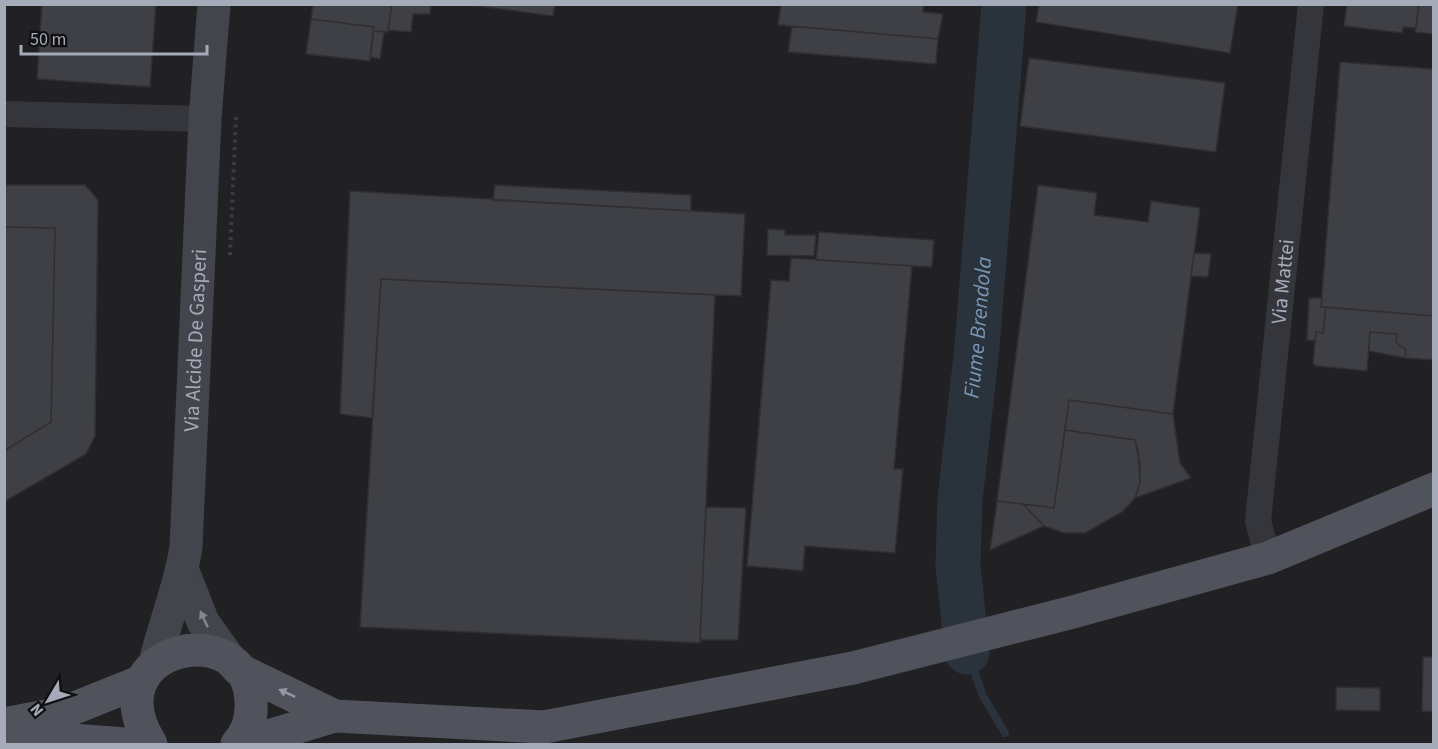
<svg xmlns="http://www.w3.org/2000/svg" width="1438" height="749" font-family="'Source Sans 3',sans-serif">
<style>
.built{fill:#212124}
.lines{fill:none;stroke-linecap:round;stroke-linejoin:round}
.stream{stroke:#2a333c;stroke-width:8}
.river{stroke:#2a333c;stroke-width:45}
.building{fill:#3e4045;stroke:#2f2f33;stroke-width:1.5}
.path{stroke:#3b3d43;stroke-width:4;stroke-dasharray:3 4.5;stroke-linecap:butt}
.street{stroke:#35363c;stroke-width:26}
.secondary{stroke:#43454d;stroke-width:33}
.primary{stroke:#51535c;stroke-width:33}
.oneway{fill:#838793}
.oneway2{fill:#9499a6}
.labels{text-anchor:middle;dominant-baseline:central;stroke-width:5;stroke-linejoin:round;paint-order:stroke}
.street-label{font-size:21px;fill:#a5abb9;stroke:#101012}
.water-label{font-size:22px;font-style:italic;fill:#7998b7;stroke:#101012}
</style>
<rect width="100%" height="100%" fill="#151517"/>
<path class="built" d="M5,5H1433V744H5Z"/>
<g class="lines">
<path class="stream" d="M967,652L983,696L1005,733"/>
<path class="river" id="s1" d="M967,652L958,566L960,500L977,347L1004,4"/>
</g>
<path class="building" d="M42,4H156L150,87L37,79Z
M313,4H392L388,32L373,31L374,27L311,19Z
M392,4H431L430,14H413L411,32L388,30Z
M463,4H555L553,16Z
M781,4H924L923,12L943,14L938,39L778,25Z
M1039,4H1238L1230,53L1036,22Z
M1347,4H1419L1416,28L1403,27L1402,33L1344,26Z
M1419,4H1434V34L1415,32Z
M311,19L374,27L370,61L306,54Z
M792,26L938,39L936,64L788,52Z
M373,31L384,32L380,59L370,57Z
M1029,58L1225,83L1216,152L1020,126Z
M1340,62L1434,69V316L1321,307Z
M4,185H85L98,200L95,436L86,454L4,502V451L51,422L55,228L4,227Z
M495,185L691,195V211L493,200Z
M1038,185L1097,193L1094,215L1148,222L1151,201L1200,208L1173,414L1069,400L1054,508L997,501Z
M350,191L745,214L741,296L381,279L372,418L340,414Z
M4,227L55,228L51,422L4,451Z
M768,229L785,230V235H816L814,256L767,255Z
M819,232L934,240L932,267L816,260Z
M1194,253L1211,254L1208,277L1191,276Z
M791,258L912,266L894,469H903L895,553L805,546L803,571L747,566L771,280L789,281Z
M381,279L715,295L700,643L360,627Z
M1309,298H1322L1321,307H1326L1323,333L1316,332L1315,341L1307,340Z
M1326,307L1434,316V360L1405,358L1406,350L1396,342L1397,334L1370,332L1367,371L1316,366L1313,363L1316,332L1323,333Z
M1370,332L1397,334L1396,342L1406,350L1405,358L1369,351Z
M1069,400L1173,414L1180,463L1191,478L1135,498L1140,483V464L1135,440L1065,430Z
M1065,430L1135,440L1138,450L1140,483L1135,498L1122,512L1085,533H1064L1044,526L1023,504L1054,508Z
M997,501L1023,504L1044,526L990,550Z
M706,507L746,508L738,640H700Z
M1423,657H1434V712L1422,711Z
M1336,687L1380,688V711L1336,710Z"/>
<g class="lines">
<path class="path" d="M230,255L236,116"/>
<g class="street">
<path d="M4,114L205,119"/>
<path id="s2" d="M1268,558L1258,521L1311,4"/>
</g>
<g class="secondary">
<path d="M183,571L203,622L233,664"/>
<path id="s3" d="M155,663C164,624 180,587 186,547L205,119L214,4"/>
</g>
<path class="primary" d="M238,669L335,716
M4,724L62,713L142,681
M6,735L125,744
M151,744C90,646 249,613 251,702C252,718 248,732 237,744
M241,744L335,716L544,727L853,668L1073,612L1268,558L1434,489"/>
</g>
<defs><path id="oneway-solid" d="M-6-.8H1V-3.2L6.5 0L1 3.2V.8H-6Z" transform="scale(1.5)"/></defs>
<use class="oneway" href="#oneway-solid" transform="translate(204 619) rotate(-115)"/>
<use class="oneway2" href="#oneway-solid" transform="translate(287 693) rotate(-155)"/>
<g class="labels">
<g class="street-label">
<text stroke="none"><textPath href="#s2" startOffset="279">Via Mattei</textPath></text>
<text stroke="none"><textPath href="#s3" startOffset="327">Via Alcide De Gasperi</textPath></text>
</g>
<g class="water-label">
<text stroke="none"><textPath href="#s1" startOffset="326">Fiume Brendola</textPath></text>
</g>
</g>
<rect width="1438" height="749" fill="none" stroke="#a5abb9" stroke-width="12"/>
<g transform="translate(48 701) rotate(231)" stroke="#101012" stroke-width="4.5" paint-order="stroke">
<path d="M0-4.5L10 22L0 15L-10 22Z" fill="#a5abb9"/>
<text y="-9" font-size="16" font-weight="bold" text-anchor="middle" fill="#a5abb9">N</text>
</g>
<path d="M21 45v9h186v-9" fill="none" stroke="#a5abb9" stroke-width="3"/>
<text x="30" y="45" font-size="18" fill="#a5abb9" stroke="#101012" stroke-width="4.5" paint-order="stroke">50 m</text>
</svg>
